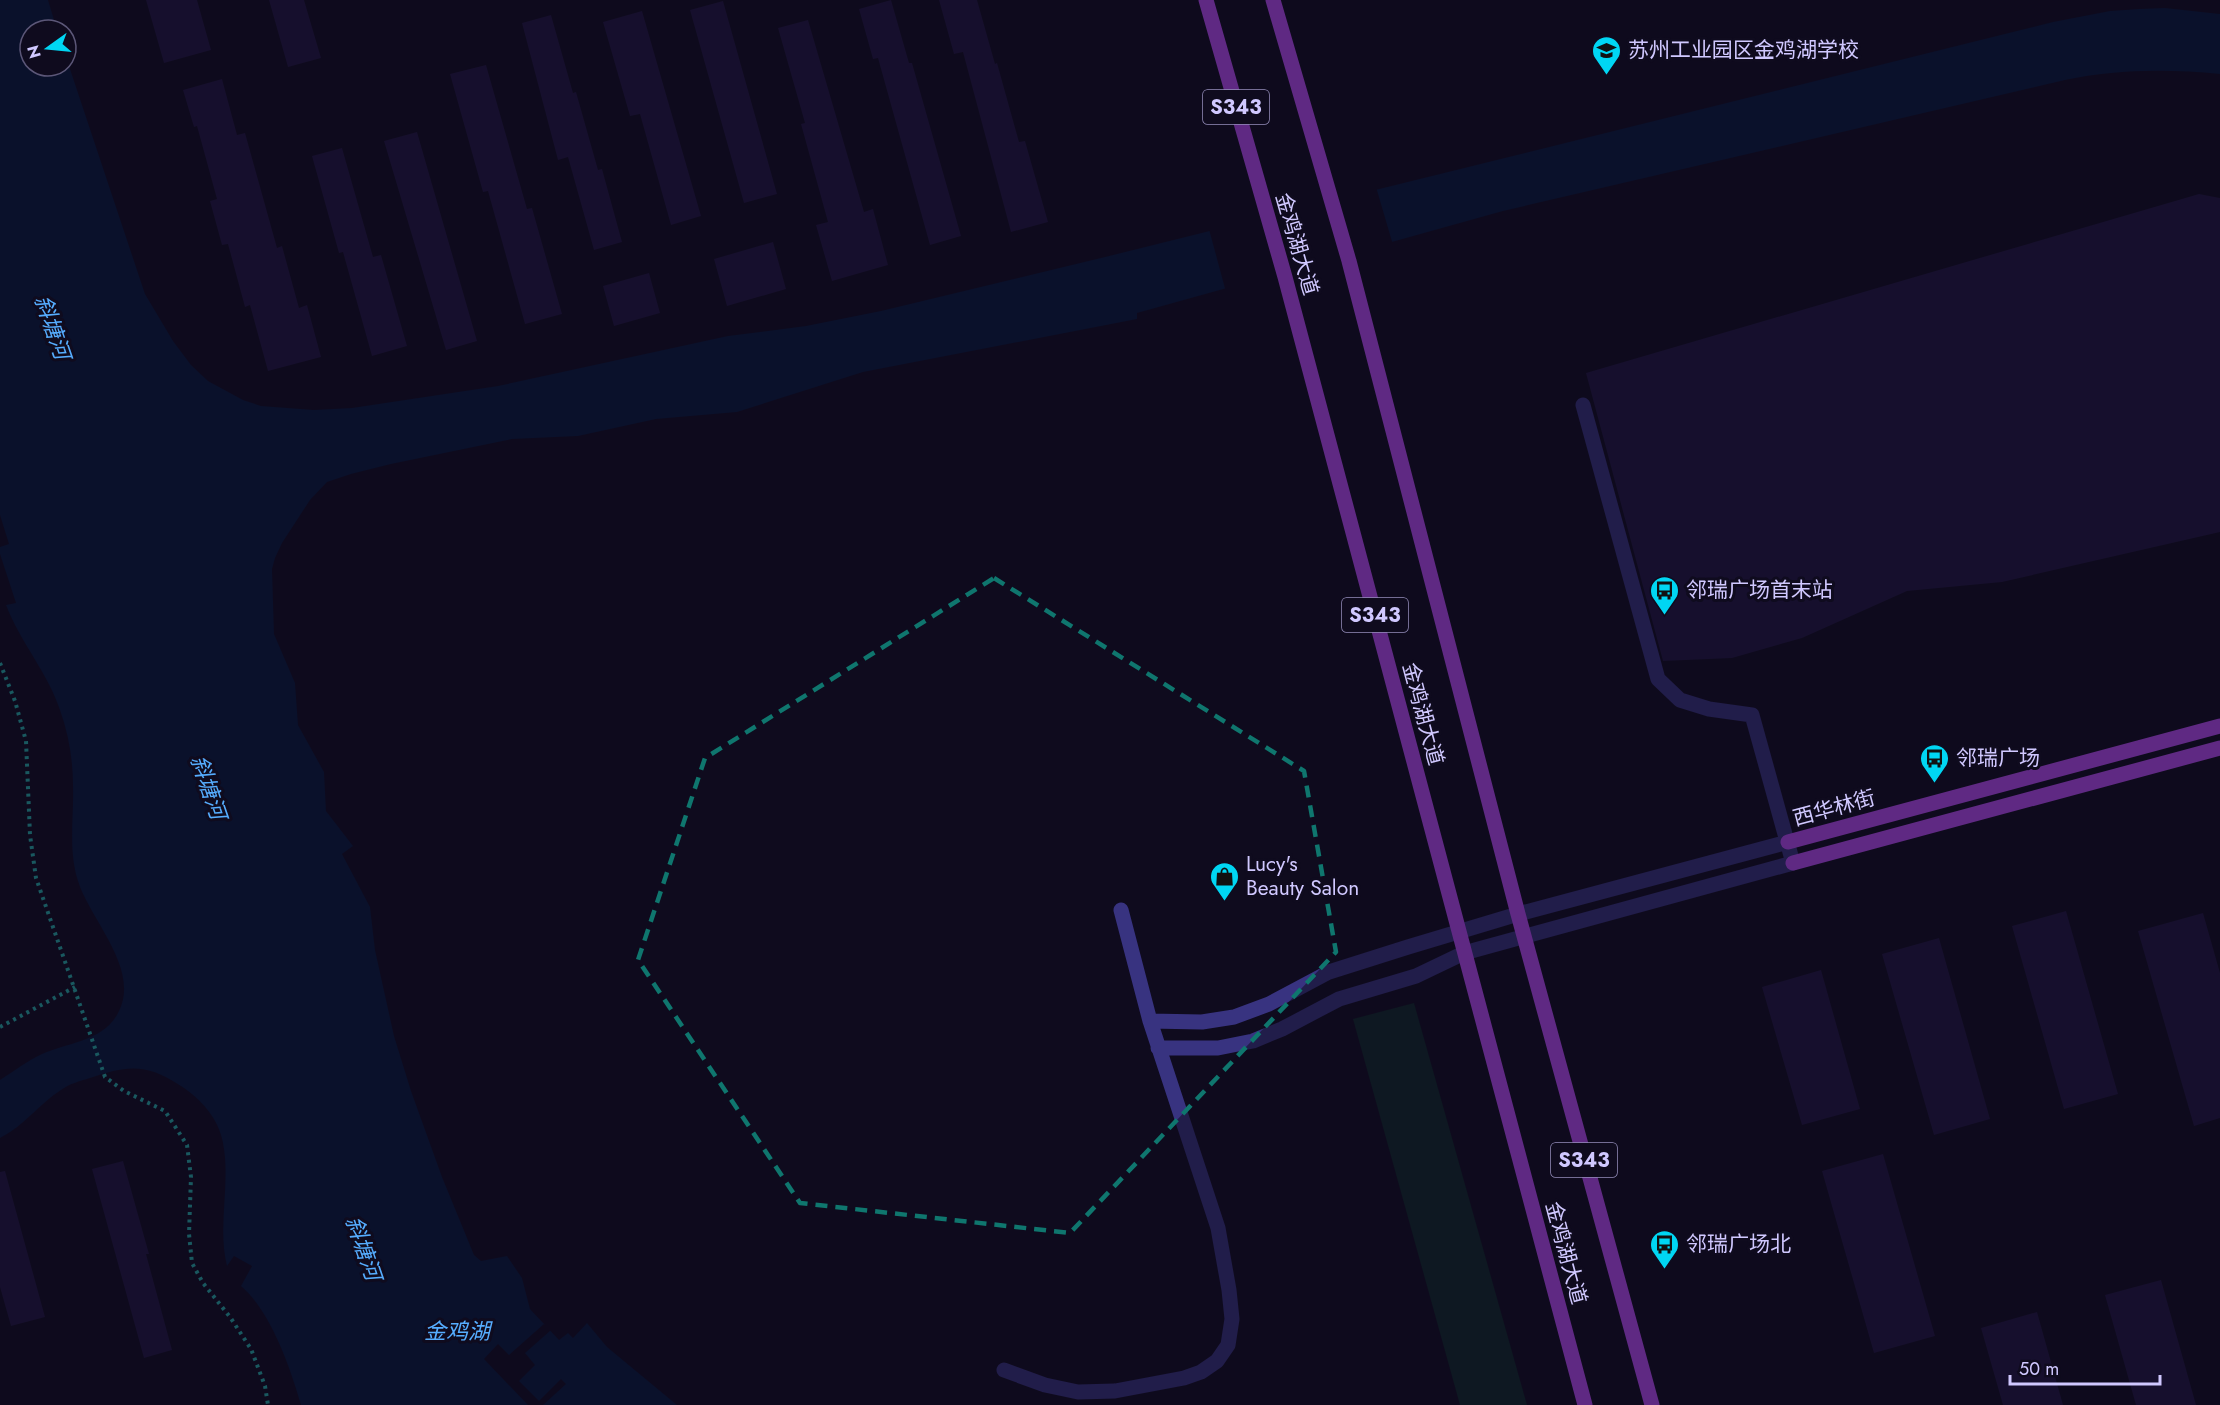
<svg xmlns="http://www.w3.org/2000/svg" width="2220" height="1405" font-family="Jost,'Noto Sans SC',sans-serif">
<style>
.green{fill:#0e2928}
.water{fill:#06193c}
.pier{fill:#0f0b1e}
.building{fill:#201640}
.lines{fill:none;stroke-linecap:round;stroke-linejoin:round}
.path{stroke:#27b5af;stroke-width:4;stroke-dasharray:3 4.5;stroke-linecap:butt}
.minor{stroke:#383380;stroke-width:15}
.major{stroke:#c14fff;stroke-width:15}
.marked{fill:none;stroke:#0f766e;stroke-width:4.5;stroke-dasharray:12 8;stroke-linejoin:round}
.labels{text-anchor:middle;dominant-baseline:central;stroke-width:6;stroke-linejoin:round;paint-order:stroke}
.shield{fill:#0f0b1e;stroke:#968fbc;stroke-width:1.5}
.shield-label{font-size:20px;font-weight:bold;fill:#d0c8ff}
.poi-label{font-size:21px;fill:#d0c8ff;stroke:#0f0b1e;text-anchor:start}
.street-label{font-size:21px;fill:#d0c8ff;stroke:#0f0b1e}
.water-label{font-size:22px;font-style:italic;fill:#56adff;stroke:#0f0b1e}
</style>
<rect width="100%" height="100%" fill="#0f0b1e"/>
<path class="green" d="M1414,1003L1527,1405H1460L1353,1019Z"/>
<path class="water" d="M0,0H48L57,30H30V66H66V57L145,294L173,341L191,365L208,381L243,400L261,406L314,410L352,408L498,386L728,336L806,326L881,311L1105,257L2053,22L2110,11L2139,9L2165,8L2220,14V74C2167,69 2117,69 2065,80L1503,211L1137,313V319L863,372L737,412L656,419L578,436L512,439L391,464L351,474L327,482L310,500L282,543L275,558L272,569L274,634L295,683L298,725L324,772L326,811L353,846L342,854L370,907L375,950L394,1036L411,1091L442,1177L474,1255L481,1261L507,1256L522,1278L530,1309L559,1340L568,1333L573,1338L587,1323L607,1347L677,1405H301C290,1367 271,1312 241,1286L252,1266L234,1256L227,1266C217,1225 231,1184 223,1143C219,1119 201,1099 181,1086C146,1063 128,1065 90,1078C80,1081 69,1084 61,1090C39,1104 24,1126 0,1138V1080C14,1071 27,1061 42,1054C69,1042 105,1041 119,1011C140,968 90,920 78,881C68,850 74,818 73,786C73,761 69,735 60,710C48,673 20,642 6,605L16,603L0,554V547L9,544L0,515Z"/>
<path class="pier" d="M1376,187L1393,245L1226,292L1209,229Z
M544,1324L551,1330L525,1353L535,1365L519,1381L539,1401L561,1379L566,1384L543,1405H528L484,1359L498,1344L509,1355Z"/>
<path class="building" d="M146,0H197L211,50L164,63Z
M269,0H304L321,58L288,67Z
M891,0L909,63H912L961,236L930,245L878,58L873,59L859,9Z
M939,0H977L995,64L997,63L1019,142L1025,141L1048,222L1011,232L963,52L954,54Z
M723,1L777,194L744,203L690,10Z
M642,11L701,216L671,225L640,114L630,116L603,22Z
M551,15L573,93L576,92L598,170L602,169L622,242L594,250L568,157L558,160L522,23Z
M808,20L864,212L873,209L888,265L832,281L816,225L828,222L801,124L805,123L778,28Z
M486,65L527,209L532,208L562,314L525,324L488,191L483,192L450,74Z
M222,79L237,135L245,133L277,248L282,246L299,308L307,305L321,357L268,371L250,305L245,307L228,244L222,245L210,201L217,199L197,126L194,127L183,90Z
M417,132L477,341L446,350L384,141Z
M342,148L373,257L381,255L407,346L372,356L343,252L339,253L312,156Z
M2199,194L2220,198V532L2002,582L1907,591L1802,638L1732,658L1663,661L1586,373Z
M773,242L786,289L727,306L714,259Z
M649,273L660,313L614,326L603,286Z
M2066,911L2118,1094L2064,1109L2012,926Z
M2203,913L2220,973V1118L2194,1126L2138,931Z
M1939,938L1990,1119L1934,1135L1882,954Z
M1821,970L1860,1109L1802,1125L1762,987Z
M1883,1154L1935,1336L1874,1353L1822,1171Z
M123,1161L149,1254H146L172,1350L144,1358L92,1169Z
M5,1171L45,1317L11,1326L0,1287V1172Z
M2161,1280L2196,1405H2136L2105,1295Z
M2037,1312L2063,1405H2003L1981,1328Z"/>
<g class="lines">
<path class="path" d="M0,663L15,701L26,741L30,835L36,878L105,1077L124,1091L165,1111L187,1145L191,1177L189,1234L192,1263L203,1283L230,1317L251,1349L265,1386L268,1405
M0,1027L75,987"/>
<path class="minor" d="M1150,1021L1202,1022L1234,1017L1269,1004L1329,972L1408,947L1518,914L1788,842
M1158,1048H1218L1253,1041L1282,1029L1339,999L1416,976L1464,953L1793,863L1752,715L1709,709L1680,700L1658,679L1583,405
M1004,1370L1045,1385L1078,1392L1115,1391L1184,1378L1201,1372L1217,1361L1228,1345L1232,1319L1229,1290L1218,1228L1150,1021L1121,910"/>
<path class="major" d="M1206,0L1285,277L1585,1405
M1273,0L1349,261L1518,914L1652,1405
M1788,842L2220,726
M1793,863L2220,748"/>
</g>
<path d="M0 0H2220V1405H0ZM994,578L1304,771L1336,952L1070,1233L800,1203L638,960L705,758Z" fill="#0f0b1e" fill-opacity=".55" fill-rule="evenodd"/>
<path class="marked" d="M994,578L1304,771L1336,952L1070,1233L800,1203L638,960L705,758Z"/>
<defs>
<symbol id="school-pin" viewBox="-11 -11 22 30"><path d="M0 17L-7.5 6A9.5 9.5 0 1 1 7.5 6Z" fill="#00d6f3" stroke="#0f0b1e"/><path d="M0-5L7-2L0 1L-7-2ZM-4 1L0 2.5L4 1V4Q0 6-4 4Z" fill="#111"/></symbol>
<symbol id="bus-pin" viewBox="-11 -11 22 30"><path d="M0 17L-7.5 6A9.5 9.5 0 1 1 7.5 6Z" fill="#00d6f3" stroke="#0f0b1e"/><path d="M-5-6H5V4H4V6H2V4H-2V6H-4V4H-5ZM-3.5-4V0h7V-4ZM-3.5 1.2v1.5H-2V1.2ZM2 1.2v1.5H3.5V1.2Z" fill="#111"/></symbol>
<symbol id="shop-pin" viewBox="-11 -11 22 30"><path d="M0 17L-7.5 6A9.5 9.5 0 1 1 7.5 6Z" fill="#00d6f3" stroke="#0f0b1e"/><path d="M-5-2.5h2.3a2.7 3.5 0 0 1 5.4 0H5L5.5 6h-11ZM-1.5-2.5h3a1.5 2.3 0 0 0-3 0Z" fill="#111"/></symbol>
</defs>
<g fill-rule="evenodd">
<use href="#school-pin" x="1590" y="34" width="33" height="45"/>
<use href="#bus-pin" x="1648" y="574" width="33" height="45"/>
<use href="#bus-pin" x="1918" y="742" width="33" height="45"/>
<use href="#shop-pin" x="1208" y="860" width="33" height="45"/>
<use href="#bus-pin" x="1648" y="1228" width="33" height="45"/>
</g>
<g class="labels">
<g class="shield">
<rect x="1203" y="90" width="66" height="34" rx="4.5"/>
<rect x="1342" y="598" width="66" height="34" rx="4.5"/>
<rect x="1551" y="1143" width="66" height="34" rx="4.5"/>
</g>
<g class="shield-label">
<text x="1236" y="107">S343</text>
<text x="1375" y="615">S343</text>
<text x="1584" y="1160">S343</text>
</g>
<g class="poi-label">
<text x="1628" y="50">苏州工业园区金鸡湖学校</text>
<text x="1686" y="590">邻瑞广场首末站</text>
<text x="1956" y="758">邻瑞广场</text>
<text x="1246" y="864">Lucy's<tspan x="1246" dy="24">Beauty Salon</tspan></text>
<text x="1686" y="1244">邻瑞广场北</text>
</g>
<g class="street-label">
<text transform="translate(1297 244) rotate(74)">金鸡湖大道</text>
<text transform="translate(1423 714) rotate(75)">金鸡湖大道</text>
<text transform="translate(1834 808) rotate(-15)">西华林街</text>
<text transform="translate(1566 1253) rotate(75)">金鸡湖大道</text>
</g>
<g class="water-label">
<text transform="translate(53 327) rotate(71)">斜塘河</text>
<text transform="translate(209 787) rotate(71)">斜塘河</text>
<text transform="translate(364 1248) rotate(71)">斜塘河</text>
<text x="457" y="1331">金鸡湖</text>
</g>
</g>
<g transform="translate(48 48) rotate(255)"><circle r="28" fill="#0f0b1e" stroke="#5c5778" stroke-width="1.5"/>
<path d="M0-4.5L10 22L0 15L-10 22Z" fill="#00d6f3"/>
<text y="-9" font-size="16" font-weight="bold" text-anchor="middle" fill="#d0c8ff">N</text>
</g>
<path d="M2010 1375v9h150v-9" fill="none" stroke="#d0c8ff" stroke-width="3"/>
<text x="2019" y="1375" font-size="18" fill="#d0c8ff" stroke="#0f0b1e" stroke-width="4.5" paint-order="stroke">50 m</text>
</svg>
